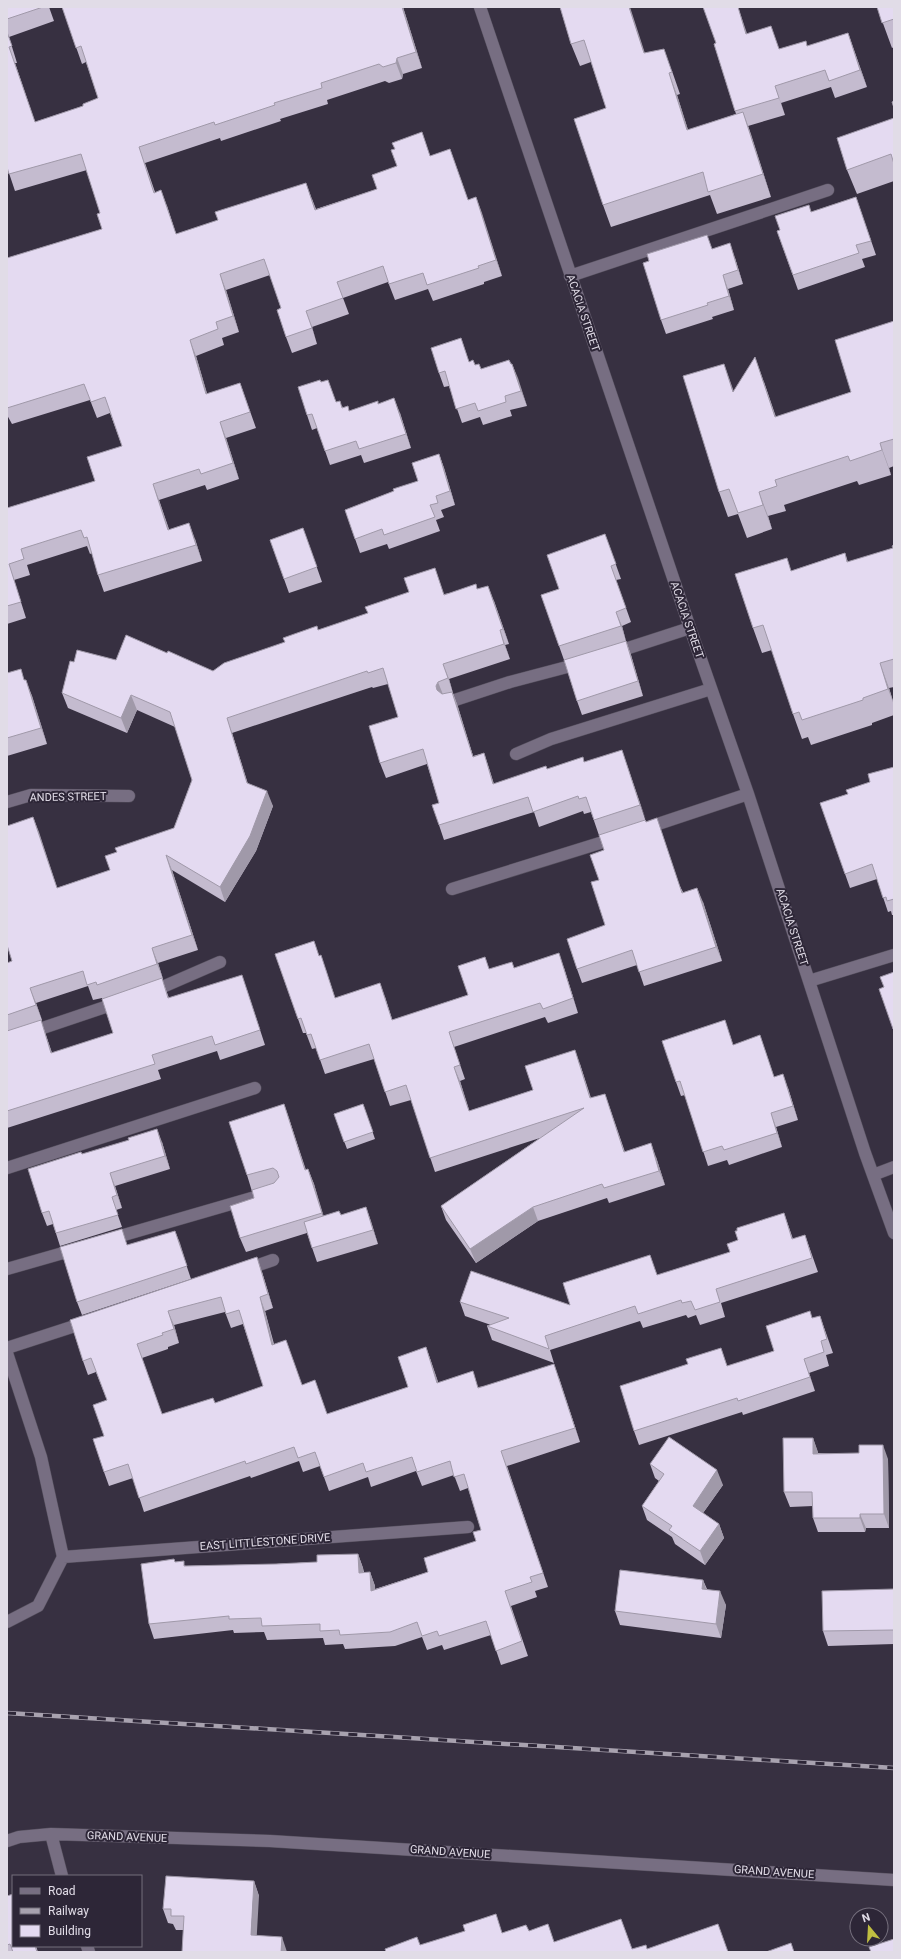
<svg xmlns="http://www.w3.org/2000/svg" width="901" height="1959" font-family="Roboto,sans-serif">
<style>
.lines{fill:none;stroke-linecap:round;stroke-linejoin:round}
.minor-casing{stroke:#554f5d;stroke-width:13}
.minor{stroke:#776e82;stroke-width:12}
.rail-casing{stroke:#a8a2af;stroke-width:4.5}
.rail{stroke:#2d2637;stroke-width:3;stroke-dasharray:9;stroke-linecap:butt}
.wall{fill:#c4bbcf;fill-rule:evenodd}
.shaded-wall{fill:#a099a9}
.building{fill:#e4daf1;stroke:#a099a9;fill-rule:evenodd}
.labels{text-anchor:middle;dominant-baseline:central;stroke-width:4;stroke-linejoin:round;paint-order:stroke}
.street-label{font-size:11px;fill:#e1dce7;stroke:#2d2637}
</style>
<rect width="100%" height="100%" fill="#373041"/>
<g class="lines">
<defs>
<path id="minor" d="M480,7L690,628L748,794L865,1153L894,1233
M570,276L828,190
M613,653L690,628
M449,702L510,682L582,663
M516,754L551,739L711,689
M7,802L31,795L129,796
M643,829L748,794
M452,889L616,838
M809,981L894,955
M151,992L220,962
M7,1040L120,1002
M7,1168L255,1088
M873,1175L894,1167
M110,1239L269,1193
M7,1269L77,1249
M244,1270L273,1260
M7,1348L87,1322
M7,1353L41,1457L63,1557
M63,1557L468,1527
M7,1622L38,1606L63,1557
M51,1834L62,1876
M7,1841L19,1837L51,1834L270,1841L894,1880
M87,1946L89,1952"/>
</defs>
<use href="#minor" class="minor-casing"/>
<use href="#minor" class="minor"/>
<defs>
<path id="rail" d="M7,1713L894,1768"/>
</defs>
<use href="#rail" class="rail-casing"/>
<use href="#rail" class="rail"/>
</g>
<path class="wall" d="M7,7H49L54,21L9,37L17,63H15L35,122L83,106L98,98L86,62L82,64L62,7H403L422,68L403,74L402,79L389,83L385,81L327,100L328,104L280,119L281,121L221,141L220,138L145,163L155,192L167,206L176,234L312,199L316,209L377,189L431,156L450,149L468,200L476,197L502,276L484,282V284L433,301L428,289L395,300L388,282L343,298L349,314L312,327L317,344L292,353L286,337L281,308L270,275L226,290L239,332L222,338L224,345L196,356L207,394L240,383L256,428L226,438L239,479L207,490L205,485L159,500L169,529L195,539L202,561L104,592L98,575L92,553L90,554L87,546L27,565L30,575L14,580L26,618L7,624V508L95,481L122,446L110,413L97,418L90,400L12,424L7,415V258L102,229L100,213L87,170L15,191L7,167Z
M560,7L645,53L672,71L680,94L677,95L688,130L736,114L714,44L747,34L780,49L808,46L848,33L867,87L835,98L831,87L781,103L785,115L748,126L771,197L717,214L710,195L611,227L603,205L606,108L591,62L580,66L571,44Z
M877,7H894V47L892,48Z
M894,118V181L857,194L847,170Z
M856,197L876,255L862,259L865,267L798,290L777,231L780,230L811,212Z
M712,249L735,258L743,284L728,289L734,310L712,317L713,319L666,334L661,320Z
M894,321V466L889,468L891,475L859,485L857,481L784,505L786,511L768,516L772,529L747,538L738,514L728,517L719,492L734,391L764,382L776,417L851,392Z
M461,338L469,362L481,369L512,364L527,406L510,410L512,416L483,425L480,417L462,423L449,386L444,387L439,373Z
M321,382L336,402L343,407L349,411L378,404L400,413L411,448L364,463L361,455L330,465L317,428L312,430L307,415Z
M439,454L444,468L455,505L441,510L444,517L436,520L440,531L389,549L387,544L360,553L345,510L394,491L418,481Z
M303,528L322,582L289,593L270,540Z
M605,534L621,579L616,580L631,622L622,626L626,641L631,655L643,696L582,715L577,701L564,660L541,595L559,589Z
M894,545V687L889,688L894,704V715L872,723V725L811,745L808,737L802,739L793,714L772,650L762,653L753,628L791,571L845,553L848,562L893,548Z
M478,589L494,601L509,644L505,645L510,659L449,679L453,693L458,707L473,756L484,753L494,784L547,769L584,762L627,765L646,822L683,892L703,902L722,961L644,986L637,965L582,983L577,969L605,925L599,880L604,850L591,812L584,814L583,811L539,827L534,812L444,840L439,825V803L427,764L386,778L380,763L398,717L388,684L373,688L372,687L232,733L248,784L273,806L256,851L225,902L172,870L198,950L158,963L163,979H162L169,998L247,990L265,1045L220,1060L217,1051L158,1070L161,1079L7,1128V963L12,961L33,817L57,888L110,870L117,852L174,828L192,780L175,727L137,710L127,733L68,708L62,693L74,662L116,660L167,653L213,671L318,630L444,594ZM88,986L93,1000L102,998L113,1033L52,1053L41,1021L42,1020L36,1003Z
M7,673L25,680L32,696L47,744L7,756Z
M894,767V915H892L891,911L888,912L877,879L850,888L820,803L848,794L870,782Z
M275,954L319,956L326,970L335,998L385,997L392,1020L468,995L485,957L489,969L515,968H564L578,1013L548,1023L545,1017L454,1047L465,1079L460,1081L469,1111L533,1090L580,1064L591,1098L605,1094L625,1152L656,1157L665,1185L609,1203L607,1198L538,1221L476,1263L446,1220L441,1206L540,1138L435,1172L411,1100L390,1106L374,1059L325,1074L316,1048L312,1049L306,1033H303Z
M730,1035L733,1045L765,1050L774,1077L788,1088L798,1120L776,1127L782,1147L729,1165L727,1160L708,1166L685,1095L681,1096L676,1082Z
M284,1104L306,1170L308,1169L314,1184L323,1216L341,1215L366,1207L378,1244L317,1262L307,1233L246,1252L240,1238L254,1198L247,1175Z
M363,1104L375,1139L347,1149L334,1114Z
M162,1142L170,1169L115,1186L122,1208L116,1210L122,1227L60,1246L53,1224L47,1226L42,1213L82,1154Z
M784,1213L793,1239L805,1235L818,1272L721,1303L725,1317L700,1325L696,1315L688,1318L686,1315L643,1328L640,1321L550,1350L554,1363L492,1340L487,1326L491,1325L465,1316L460,1302L570,1305L730,1252L738,1240Z
M175,1231L191,1279L82,1315L77,1302L128,1245Z
M262,1272L273,1308L265,1311L274,1344L302,1385L327,1414L408,1387L426,1347L438,1382L478,1387L559,1378L580,1442L507,1466L548,1587L535,1591L537,1597L511,1606L528,1656L501,1665L491,1635L444,1650L442,1645L427,1650L422,1637L395,1646L345,1649L343,1644L325,1645L323,1638L267,1640L264,1632L234,1633L233,1630L154,1639L149,1624L175,1562L186,1566L276,1564L317,1562L358,1554L363,1568L364,1572H370L375,1586V1589L428,1572L476,1541L481,1530L468,1488L460,1491L454,1475L422,1486L416,1471L371,1487L368,1477L329,1491L320,1466L303,1472L299,1461L251,1478L250,1476L144,1512L133,1478L109,1486L104,1472V1436L107,1400L96,1372L88,1375L83,1361L70,1320ZM225,1312L231,1328L243,1324L263,1386L215,1403L162,1414L142,1358L168,1349V1347L179,1343L174,1325Z
M820,1316L833,1353L826,1355L829,1366L809,1373L815,1391L743,1415L742,1412L639,1445L634,1431L727,1366L774,1351L813,1318Z
M813,1438L818,1453L888,1459L889,1528H866L865,1532H818L813,1518V1506L790,1507L784,1492Z
M650,1464L723,1485L703,1513L719,1524L724,1538L705,1565L675,1544L672,1537L647,1520L642,1506L659,1481L655,1478Z
M703,1580L707,1589L726,1605L721,1638L620,1625L615,1611Z
M894,1589V1644L828,1646L823,1631Z
M254,1881L259,1896L183,1930H176L173,1924L168,1923L163,1909Z
M7,1896L13,1946H36L38,1952H7Z"/>
<path class="shaded-wall" d="M402,7H403L422,68L416,52Z
M629,7H630L652,75L644,53Z
M738,7L753,51L746,34Z
M848,33L854,50L867,87L860,70Z
M397,58L403,74L402,79L396,63Z
M669,73L677,95L695,152L687,130Z
M775,86L781,103L785,115L779,98Z
M743,112L751,134L771,197L763,174Z
M306,183L312,199L321,226L315,210Z
M161,190L167,206L181,250L176,234Z
M476,197L482,213L502,276L496,260Z
M730,243L735,258L743,284L738,270Z
M220,274L226,290L239,332L233,316Z
M723,275L728,289L734,310L729,296Z
M306,311L312,327L317,344L312,328Z
M190,340L196,356L212,410L206,394Z
M755,357L764,382L784,442L775,417Z
M512,364L518,378L527,406L521,391Z
M724,364L733,389L742,417L733,392Z
M394,398L400,413L411,448L406,434Z
M220,422L226,438L239,479L233,463Z
M880,443L889,468L891,475L882,450Z
M439,454L444,468L455,505L450,491Z
M153,484L159,500L174,546L168,530Z
M759,492L768,516L772,529L763,505Z
M189,523L195,539L202,561L196,545Z
M488,586L494,601L509,644L503,629Z
M616,612L622,626L626,641L621,626Z
M500,630L505,645L510,659L504,644Z
M626,641L631,655L643,696L638,681Z
M880,663L889,688L894,705L888,689Z
M443,664L449,679L453,693L448,678Z
M26,680L32,696L47,744L41,728Z
M438,682L444,697L437,690L436,686Z
M452,692L458,707L478,772L473,757Z
M131,695L137,710L127,733L121,718Z
M227,718L232,733L252,799L247,783Z
M622,750L627,765L646,820L640,805Z
M484,753L489,768L498,799L493,784Z
M267,791L273,806L256,851L225,902L220,887Z
M33,817L39,832L62,903L57,888Z
M166,855L172,870L198,950L192,935Z
M697,888L703,902L722,961L716,947Z
M152,948L158,963L163,979L157,964Z
M559,953L564,968L578,1013L573,998Z
M380,983L385,997L397,1034L392,1020Z
M30,988L36,1003L42,1020L36,1005Z
M41,1020L57,1068L51,1053Z
M575,1050L580,1064L595,1113L590,1098Z
M454,1067L460,1081L474,1125L469,1111Z
M783,1074L788,1088L798,1120L793,1106Z
M284,1104L289,1118L310,1185L305,1170Z
M771,1113L776,1127L782,1147L777,1133Z
M157,1129L162,1142L170,1169L165,1156Z
M651,1143L656,1157L665,1185L659,1171Z
M308,1169L314,1184L327,1227L322,1213Z
M110,1173L115,1186L122,1208L117,1195Z
M366,1207L371,1221L378,1244L373,1230Z
M533,1207L538,1221L476,1263L470,1249Z
M175,1231L180,1243L191,1279L187,1266Z
M257,1257L262,1272L273,1308L268,1294Z
M260,1297L265,1311L277,1359L272,1345Z
M168,1311L174,1325L179,1343L174,1329Z
M426,1347L431,1361L443,1397L437,1383Z
M804,1359L809,1373L815,1391L810,1377Z
M554,1364L559,1378L580,1442L575,1428Z
M813,1438L818,1452V1468L813,1454Z
M883,1445L888,1459L889,1528L884,1514Z
M717,1470L723,1485L698,1520L693,1506Z
M860,1514L866,1528L865,1532L860,1518Z
M719,1524L724,1538L705,1565L700,1551Z
M358,1554L363,1568L364,1587L359,1573Z
M370,1572L375,1586L376,1605L371,1591Z
M703,1580L708,1594L702,1589Z
M720,1591L726,1605L721,1638L716,1624Z
M254,1881L259,1896L256,1949L251,1935Z
M282,1937L287,1952H281Z"/>
<path class="building" d="M7,7H43L7,19Z
M62,7H402L416,52L397,58L396,63L383,67L379,64L321,83L322,88L274,103L275,105L215,125L214,122L139,147L154,193L161,190L176,234L218,220L215,212L306,183L315,210L377,189L372,175L397,166L391,150L395,149L392,143L422,132L430,156L450,149L468,200L476,197L496,260L478,266L479,268L427,285L423,273L389,284L383,266L337,282L343,298L306,311L312,328L286,337L277,310L281,308L264,259L220,274L233,316L216,322L218,329L190,340L206,394L240,383L250,412L220,422L233,463L201,474L199,469L153,484L168,530L189,523L196,545L98,575L87,537L84,538L81,530L21,549L24,559L9,564L21,602L7,606V508L95,481L87,457L122,446L105,397L91,402L84,384L7,408V258L102,229L97,214L100,213L81,154L9,174L7,167V32L12,46L9,47L35,122L83,106V104L98,98L81,46L76,48Z
M560,7H629L644,53L664,49L672,72L669,73L687,130L743,112L763,174L708,192L703,172L603,205L574,119L606,108L584,40L571,44Z
M703,7H738L746,34L771,26L779,49L806,41L807,46L848,33L860,70L829,81L825,70L775,86L779,98L735,111L714,44L716,43Z
M877,7H894V19L882,23Z
M894,101V108L892,102Z
M894,118V164L891,154L847,170L837,138Z
M856,197L871,241L856,245L859,253L793,275L777,231L780,230L775,216L809,205L811,212Z
M707,235L712,249L730,243L738,270L723,275L729,296L707,303L708,305L661,320L643,263L649,261L647,254Z
M894,321V439L880,443L882,450L850,461L848,456L775,480L777,486L759,492L763,505L738,513L729,489L719,492L683,376L724,364L733,392L755,357L775,417L851,392L835,340Z
M461,338L469,362L473,360L475,365L479,364L481,369L509,360L511,364H512L521,391L505,396L506,402L478,411L475,403L456,409L445,371L439,373L431,348Z
M320,380L321,382L328,380L336,402L340,401L342,408L348,406L349,411L378,401V404L394,398L406,434L359,449L356,441L325,451L312,414L307,415L298,387Z
M439,454L450,491L436,496L438,503L430,505L435,517L384,535L382,529L355,539L345,510L394,491L393,489L418,481L412,463Z
M303,528L317,567L284,579L270,540Z
M605,534L616,564L611,566L626,608L616,612L621,626L559,646L541,595L559,589L547,555Z
M894,545V659L880,663L888,689L863,698V700L802,720L799,712L793,714L763,625L753,628L735,574L787,558L791,571L845,553L847,562L893,548L892,546Z
M435,568L444,595L476,584L477,589L488,586L503,629L500,630L504,644L443,664L448,678L438,682L436,686L437,690L442,694L452,692L473,757L484,753L493,784L546,766L547,769L583,757L584,762L622,750L640,805L594,820L586,797L579,799L578,796L533,812L528,797L439,825L432,805L439,803L423,749L380,763L369,726L398,717L383,668L368,673L367,671L227,718L247,783L267,791L250,836L220,887L166,855L192,935L152,948L157,964L97,985L96,982L87,985L83,971L30,988L36,1005L7,1015V963L12,961L7,945V826L33,817L57,888L110,870L105,856L117,852L115,848L174,828L192,780L170,712L131,695L121,718L62,693L70,661L74,662L77,650L116,660L126,635L167,653L168,651L213,671L224,663L285,642L283,638L317,626L318,630L368,613L365,607L409,592L404,578Z
M626,641L638,681L577,701L564,660Z
M21,669L24,680H26L41,728L7,738V673Z
M894,767V899L887,901L886,897L883,898L872,864L845,874L820,803L848,794L846,790L870,782L868,774Z
M657,818L682,893L697,888L716,947L639,972L632,950L577,969L567,939L605,925L591,882L599,880L590,855L604,850L599,835L645,820L646,822Z
M314,941L319,956L321,955L335,998L380,983L392,1020L468,995L458,966L485,957L489,969L512,962L514,968L559,953L573,998L543,1009L540,1003L449,1032L460,1065L454,1067L469,1111L533,1090L525,1066L575,1050L590,1098L605,1094L624,1152L651,1143L659,1171L604,1188L602,1184L533,1207L470,1249L441,1206L584,1108L430,1158L406,1085L385,1092L369,1044L320,1060L311,1034L307,1035L301,1018L298,1019L275,954Z
M894,972V1029H893L879,989L884,987L880,977Z
M242,975L260,1030L215,1045L212,1036L152,1055L155,1064L7,1111V1031L41,1020L51,1053L113,1033L102,999L162,978L168,998Z
M725,1020L733,1045L760,1035L774,1077L783,1074L793,1106L771,1113L777,1133L724,1150L722,1146L703,1152L680,1081L676,1082L662,1041Z
M284,1104L305,1170L308,1169L322,1213L240,1238L230,1206L254,1198L252,1190L274,1183L279,1177L277,1171L273,1168L247,1175L229,1122Z
M363,1104L373,1132L344,1142L334,1114Z
M157,1129L165,1156L110,1173L117,1195L112,1197L118,1215L56,1233L49,1211L42,1213L28,1169L81,1152L82,1154L129,1140L128,1138Z
M366,1207L373,1230L312,1248L304,1222L339,1211L341,1215Z
M784,1213L792,1239L805,1235L812,1258L716,1289L720,1302L695,1310L691,1301L682,1303L681,1300L638,1314L635,1306L545,1336L549,1349L487,1326L509,1318L460,1302L471,1271L570,1305L563,1283L650,1255L657,1275L730,1252L727,1244L738,1240L735,1231H737V1228Z
M122,1229L127,1245L175,1231L187,1266L77,1302L60,1247Z
M257,1257L268,1294L260,1297L272,1345L286,1340L302,1385L315,1380L327,1414L408,1387L398,1357L426,1347L437,1383L473,1371L478,1388L554,1364L575,1428L501,1451L543,1573L530,1577L532,1582L505,1591L522,1641L496,1651L486,1621L439,1636L437,1631L422,1636L417,1622L390,1632L340,1635L339,1630L320,1631V1624L262,1626L261,1618L229,1619V1616L149,1624L141,1564L174,1559L175,1562L184,1561V1566L276,1564L317,1562V1555L358,1554L359,1573L370,1572L371,1591L428,1572L424,1558L476,1541L473,1532L481,1530L464,1474L454,1477L450,1461L417,1472L412,1457L366,1472L363,1463L324,1477L315,1452L298,1458L294,1447L246,1464L245,1461L139,1498L128,1464L104,1472L93,1439L104,1436L93,1405L107,1400L91,1358L83,1361L70,1320ZM221,1297L226,1314L239,1310L263,1386L215,1403L213,1398L162,1414L137,1344L163,1335L162,1333L174,1329L168,1311Z
M810,1311L812,1318L820,1316L827,1339L821,1341L824,1352L804,1359L810,1377L738,1401L737,1398L634,1431L620,1386L688,1364L686,1359L721,1348L727,1366L774,1351L766,1326Z
M669,1437L717,1470L693,1506L719,1524L700,1551L669,1530L672,1526L642,1506L664,1474L650,1464Z
M783,1438H813V1454L859,1453V1445H883L884,1514H860V1518H813L812,1492H784Z
M620,1570L703,1580L702,1589L720,1591L716,1624L615,1611Z
M894,1589V1630L823,1631L822,1591Z
M166,1876L254,1881L251,1935L282,1937L281,1952H182L184,1916H171V1909H163Z
M13,1894V1946H35L37,1952H13L10,1944L7,1945V1896Z
M496,1914L502,1933L526,1925L529,1931L548,1924L554,1942L621,1919L632,1949L646,1945L647,1949L718,1924L728,1952H386L385,1949L417,1937L420,1945L465,1931L463,1925Z
M894,1939V1952H871L869,1947Z
M791,1943L794,1952H766Z"/>
<g class="labels">
<g class="street-label">
<text transform="translate(583 313) rotate(71)">ACACIA STREET</text>
<text transform="translate(687 620) rotate(71)">ACACIA STREET</text>
<text transform="translate(68 797) rotate(-1)">ANDES STREET</text>
<text transform="translate(792 927) rotate(72)">ACACIA STREET</text>
<text transform="translate(265 1542) rotate(-4)">EAST LITTLESTONE DRIVE</text>
<text transform="translate(127 1837) rotate(2)">GRAND AVENUE</text>
<text transform="translate(450 1852) rotate(4)">GRAND AVENUE</text>
<text transform="translate(774 1872) rotate(4)">GRAND AVENUE</text>
</g>
</g>
<rect width="901" height="1959" fill="none" stroke="#e1dce7" stroke-width="16"/>
<rect x="12" y="1875" width="130" height="72" fill="#2d2637" stroke="#756f7d"/>
<rect x="20" y="1888" width="20" height="6" fill="#776e82" stroke="#756f7d"/>
<text x="48" y="1895" font-size="12" fill="#e1dce7">Road</text>
<rect x="20" y="1908" width="20" height="6" fill="#a8a2af" stroke="#756f7d"/>
<text x="48" y="1915" font-size="12" fill="#e1dce7">Railway</text>
<rect x="20" y="1925" width="20" height="12" fill="#e4daf1" stroke="#756f7d"/>
<text x="48" y="1935" font-size="12" fill="#e1dce7">Building</text>
<g transform="translate(869 1927) rotate(342)"><circle r="19" fill="#2d2637" stroke="#756f7d"/>
<path d="M0-3L7 15L0 10L-7 15Z" fill="#c0be41"/>
<text y="-6" font-size="11" font-weight="bold" text-anchor="middle" fill="#e1dce7">N</text>
</g>
</svg>
